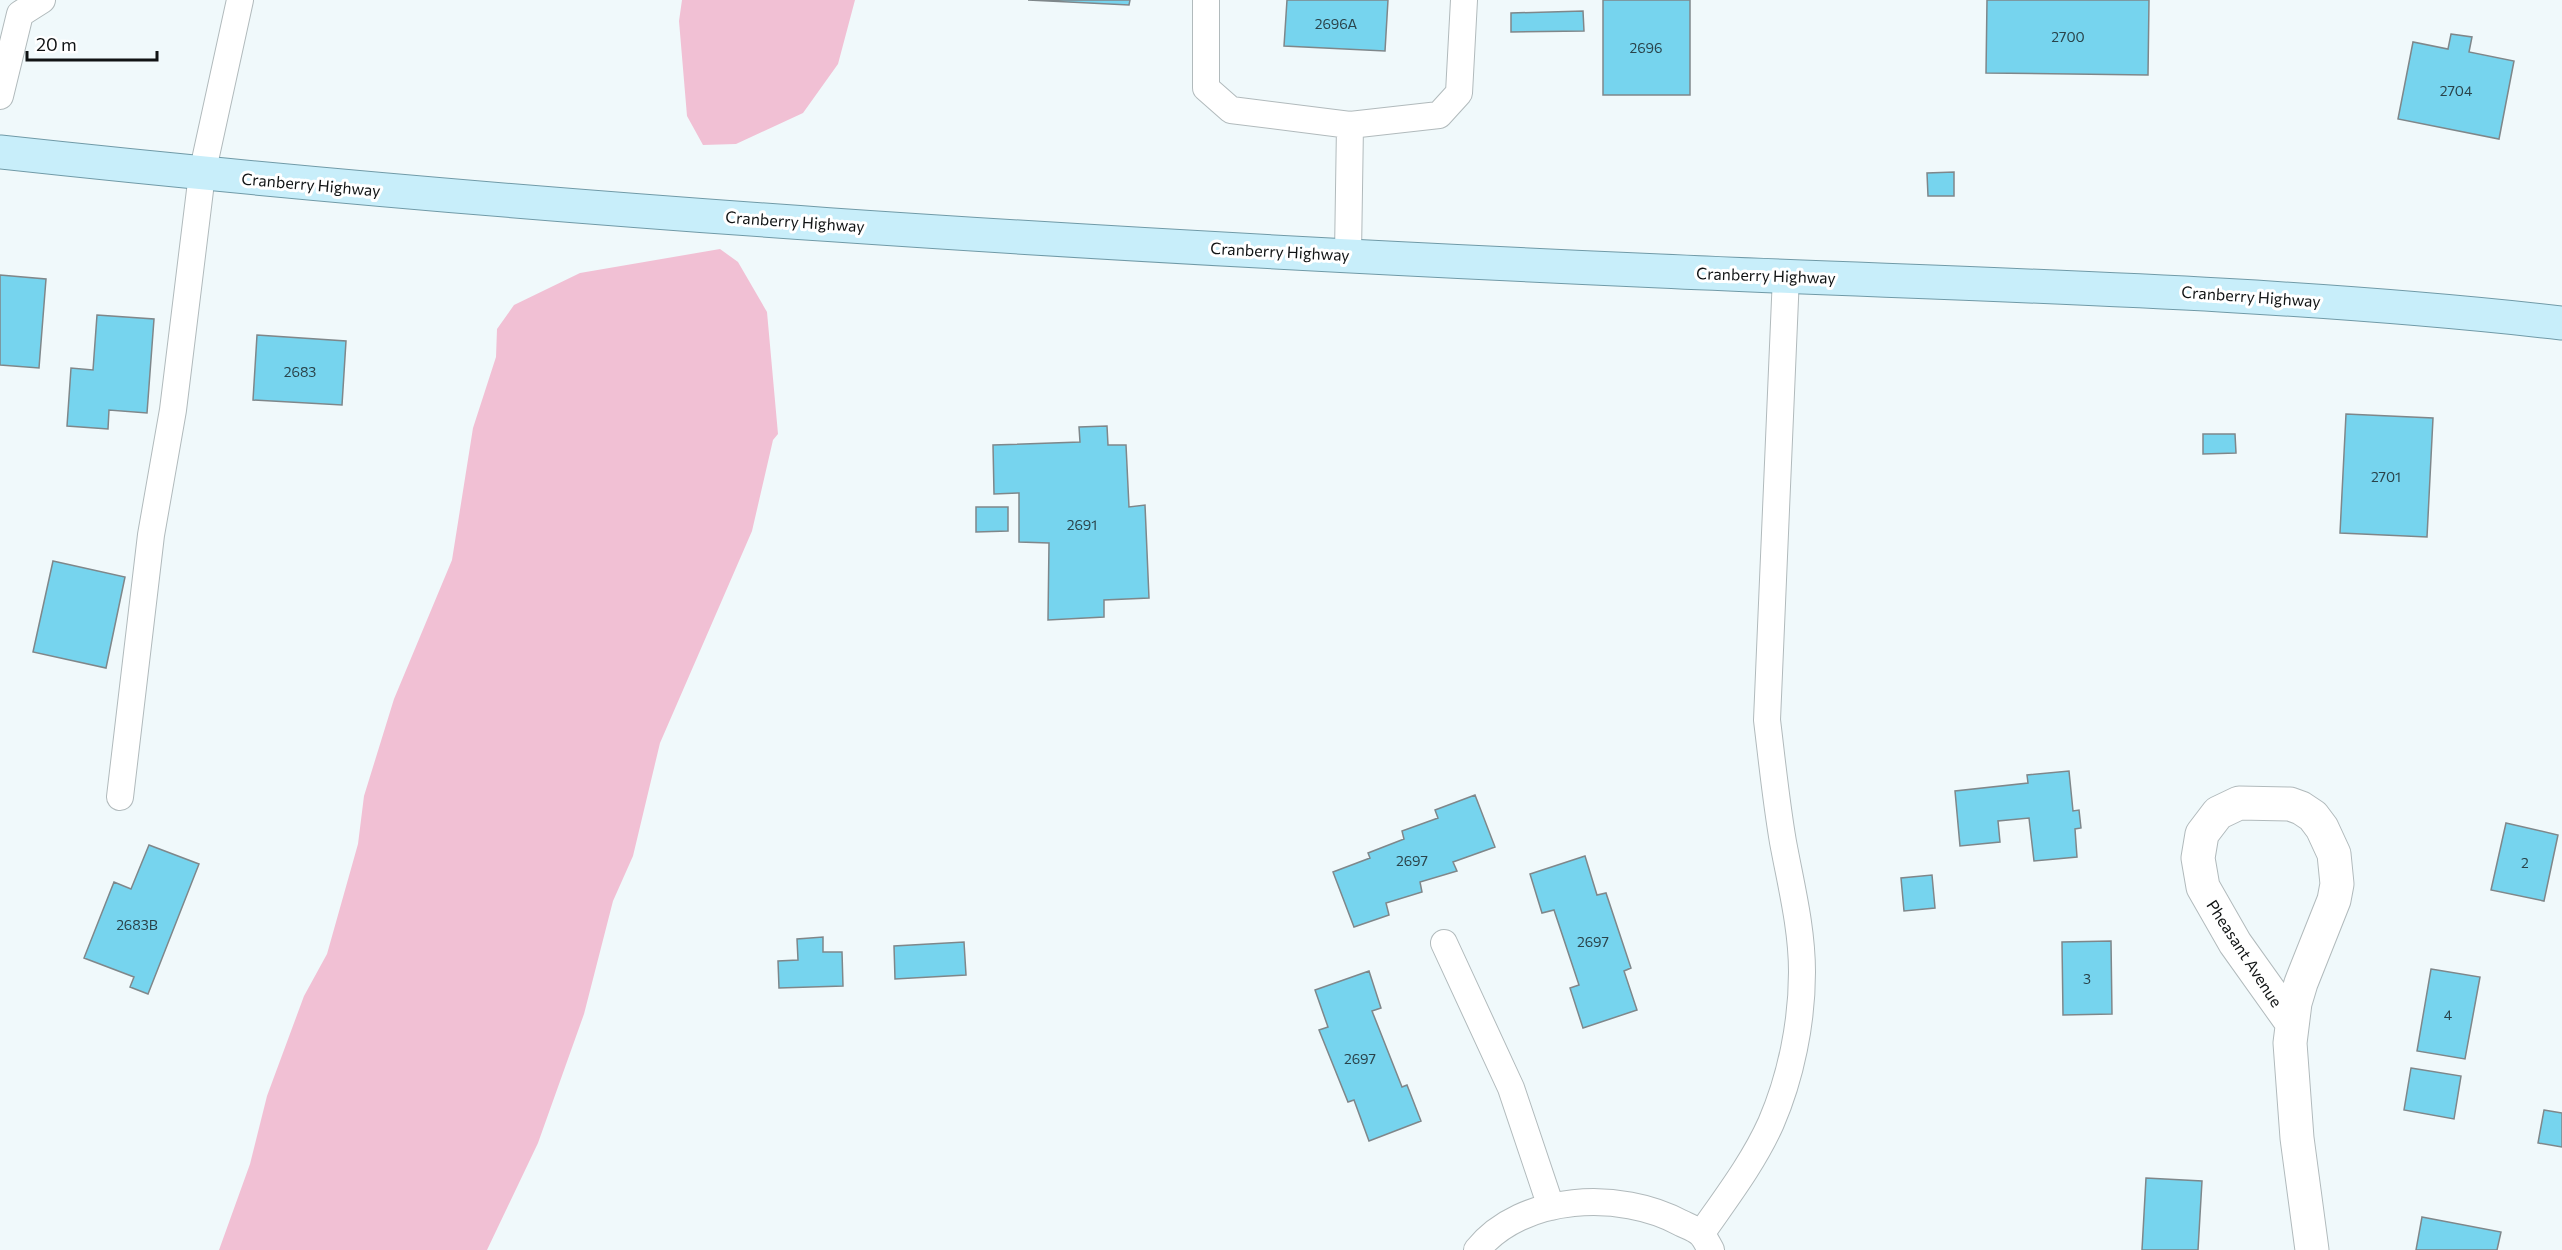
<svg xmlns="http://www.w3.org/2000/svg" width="2562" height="1250" font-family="Commissioner,sans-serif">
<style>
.green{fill:#f1c0d4}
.building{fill:#76d4ee;stroke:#7f878a;stroke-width:1.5}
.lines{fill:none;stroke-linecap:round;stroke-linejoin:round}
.service-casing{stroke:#b1babc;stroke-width:28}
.minor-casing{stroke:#b1babc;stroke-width:35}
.primary-casing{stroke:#709aa7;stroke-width:35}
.service{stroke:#fff;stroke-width:26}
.minor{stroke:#fff;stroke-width:33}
.primary{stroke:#c8eefa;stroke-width:33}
.labels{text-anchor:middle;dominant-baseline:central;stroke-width:6;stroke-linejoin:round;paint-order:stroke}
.number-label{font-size:14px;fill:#2a434a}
.street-label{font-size:16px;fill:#101314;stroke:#fff}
</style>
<rect width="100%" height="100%" fill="#f0f9fb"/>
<path class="green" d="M682,0H855L838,64L803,113L736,144L703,145L687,116L679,21Z
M720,249L738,262L767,312L778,434L773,440L752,531L660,743L633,856L613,901L584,1014L538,1143L487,1250H219L250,1164L267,1096L304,996L327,954L358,844L364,796L394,699L452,560L473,428L496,357L497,329L514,305L580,273Z"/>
<path class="building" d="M1028,0H1130L1129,5Z
M1287,0H1388L1385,51L1284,46Z
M1603,0H1690V95H1603Z
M1987,0H2149L2148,75L1986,73Z
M1583,11L1584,31L1511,32V13Z
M2451,34L2472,37L2469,52L2514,61L2499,139L2398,119L2413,42L2448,49Z
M1954,172V196H1928L1927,173Z
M0,275L46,279L39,368L0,365Z
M97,315L154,319L147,413L109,410L108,429L67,426L71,368L93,370Z
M257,335L346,341L342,405L253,400Z
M2346,414L2433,418L2427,537L2340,533Z
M1107,426L1108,445H1126L1129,507L1145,505L1149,598L1104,600V617L1048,620L1049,543L1019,542V493L994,494L993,445L1080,442L1079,427Z
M2203,434H2235L2236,453L2203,454Z
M976,507H1008V531L976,532Z
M53,561L125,577L106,668L33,652Z
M2069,771L2073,811L2079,810L2081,828L2075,829L2077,857L2034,861L2029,818L1998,821L2000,842L1960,846L1955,791L2028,783L2027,775Z
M1475,795L1495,847L1453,862L1457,871L1420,882L1422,892L1386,903L1389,915L1354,927L1333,872L1370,858L1368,853L1404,839L1402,831L1438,818L1435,810Z
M2506,823L2558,835L2544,901L2491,890Z
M149,845L199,864L148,994L130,987L134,977L84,958L114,882L131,889Z
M1585,856L1597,895L1606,893L1631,968L1624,971L1637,1010L1583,1028L1570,988L1579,985L1554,910L1542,913L1530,874Z
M1932,875L1935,908L1904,911L1901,878Z
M823,937V952H842L843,986L779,988L778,961L798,960L797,939Z
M2111,941L2112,1014L2063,1015L2062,942Z
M964,942L966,975L895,979L894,946Z
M2431,969L2480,977L2465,1059L2417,1051Z
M1369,971L1381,1008L1372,1011L1402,1087L1407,1085L1421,1121L1369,1141L1354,1100L1348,1102L1319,1030L1328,1027L1315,990Z
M2411,1068L2461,1076L2454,1119L2404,1110Z
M2544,1110L2562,1113V1147L2538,1143Z
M2146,1178L2202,1181L2198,1250H2142Z
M2422,1217L2501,1232L2497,1250H2416Z"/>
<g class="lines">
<defs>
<path id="service" d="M1206,0V88L1231,110L1350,125L1439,115L1459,93L1464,0
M0,96L20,14L42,0
M1348,254L1350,125
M120,797L151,535L173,410L202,174L240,0
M1444,943L1511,1088L1551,1207
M1701,1234C1726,1198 1753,1163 1771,1123C1791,1077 1802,1022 1802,972C1802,928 1791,885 1783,842C1776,801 1772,761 1767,720L1786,276
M1477,1250C1522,1194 1621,1190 1681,1223C1687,1226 1696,1229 1701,1234C1705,1238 1708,1245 1711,1250"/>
<path id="minor" d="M2292,1023L2235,943L2203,887L2198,858L2202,834L2218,813L2239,803L2290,804L2301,808L2313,816L2322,828L2334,854L2337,884L2334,900L2301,983L2295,1003L2290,1043L2297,1138L2312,1250"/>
<path id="primary" d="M0,152C551,212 1106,246 1660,271C1961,285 2262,289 2562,323"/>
</defs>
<use href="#service" class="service-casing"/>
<use href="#minor" class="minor-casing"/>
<use href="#primary" class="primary-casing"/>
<use href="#service" class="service"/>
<use href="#minor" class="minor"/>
<use href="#primary" class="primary"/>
</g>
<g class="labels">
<g class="number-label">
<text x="1336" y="23">2696A</text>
<text x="2068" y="36">2700</text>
<text x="1646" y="47">2696</text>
<text x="2456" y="90">2704</text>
<text x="300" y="371">2683</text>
<text x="2386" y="476">2701</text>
<text x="1082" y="524">2691</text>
<text x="1412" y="860">2697</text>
<text x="2525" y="862">2</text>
<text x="137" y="924">2683B</text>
<text x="1593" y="941">2697</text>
<text x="2087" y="978">3</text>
<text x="2448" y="1014">4</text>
<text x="1360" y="1058">2697</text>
</g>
<g class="street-label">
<text transform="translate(311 184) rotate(5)">Cranberry Highway</text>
<text transform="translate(795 221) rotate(4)">Cranberry Highway</text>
<text transform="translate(1280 251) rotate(3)">Cranberry Highway</text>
<text transform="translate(1766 275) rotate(2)">Cranberry Highway</text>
<text transform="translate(2251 296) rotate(4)">Cranberry Highway</text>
<text transform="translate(2245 953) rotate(57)">Pheasant Avenue</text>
</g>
</g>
<path d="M27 51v9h130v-9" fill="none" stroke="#101314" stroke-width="3"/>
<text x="36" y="51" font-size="18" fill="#101314" stroke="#ffffff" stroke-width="4.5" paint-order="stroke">20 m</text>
</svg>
